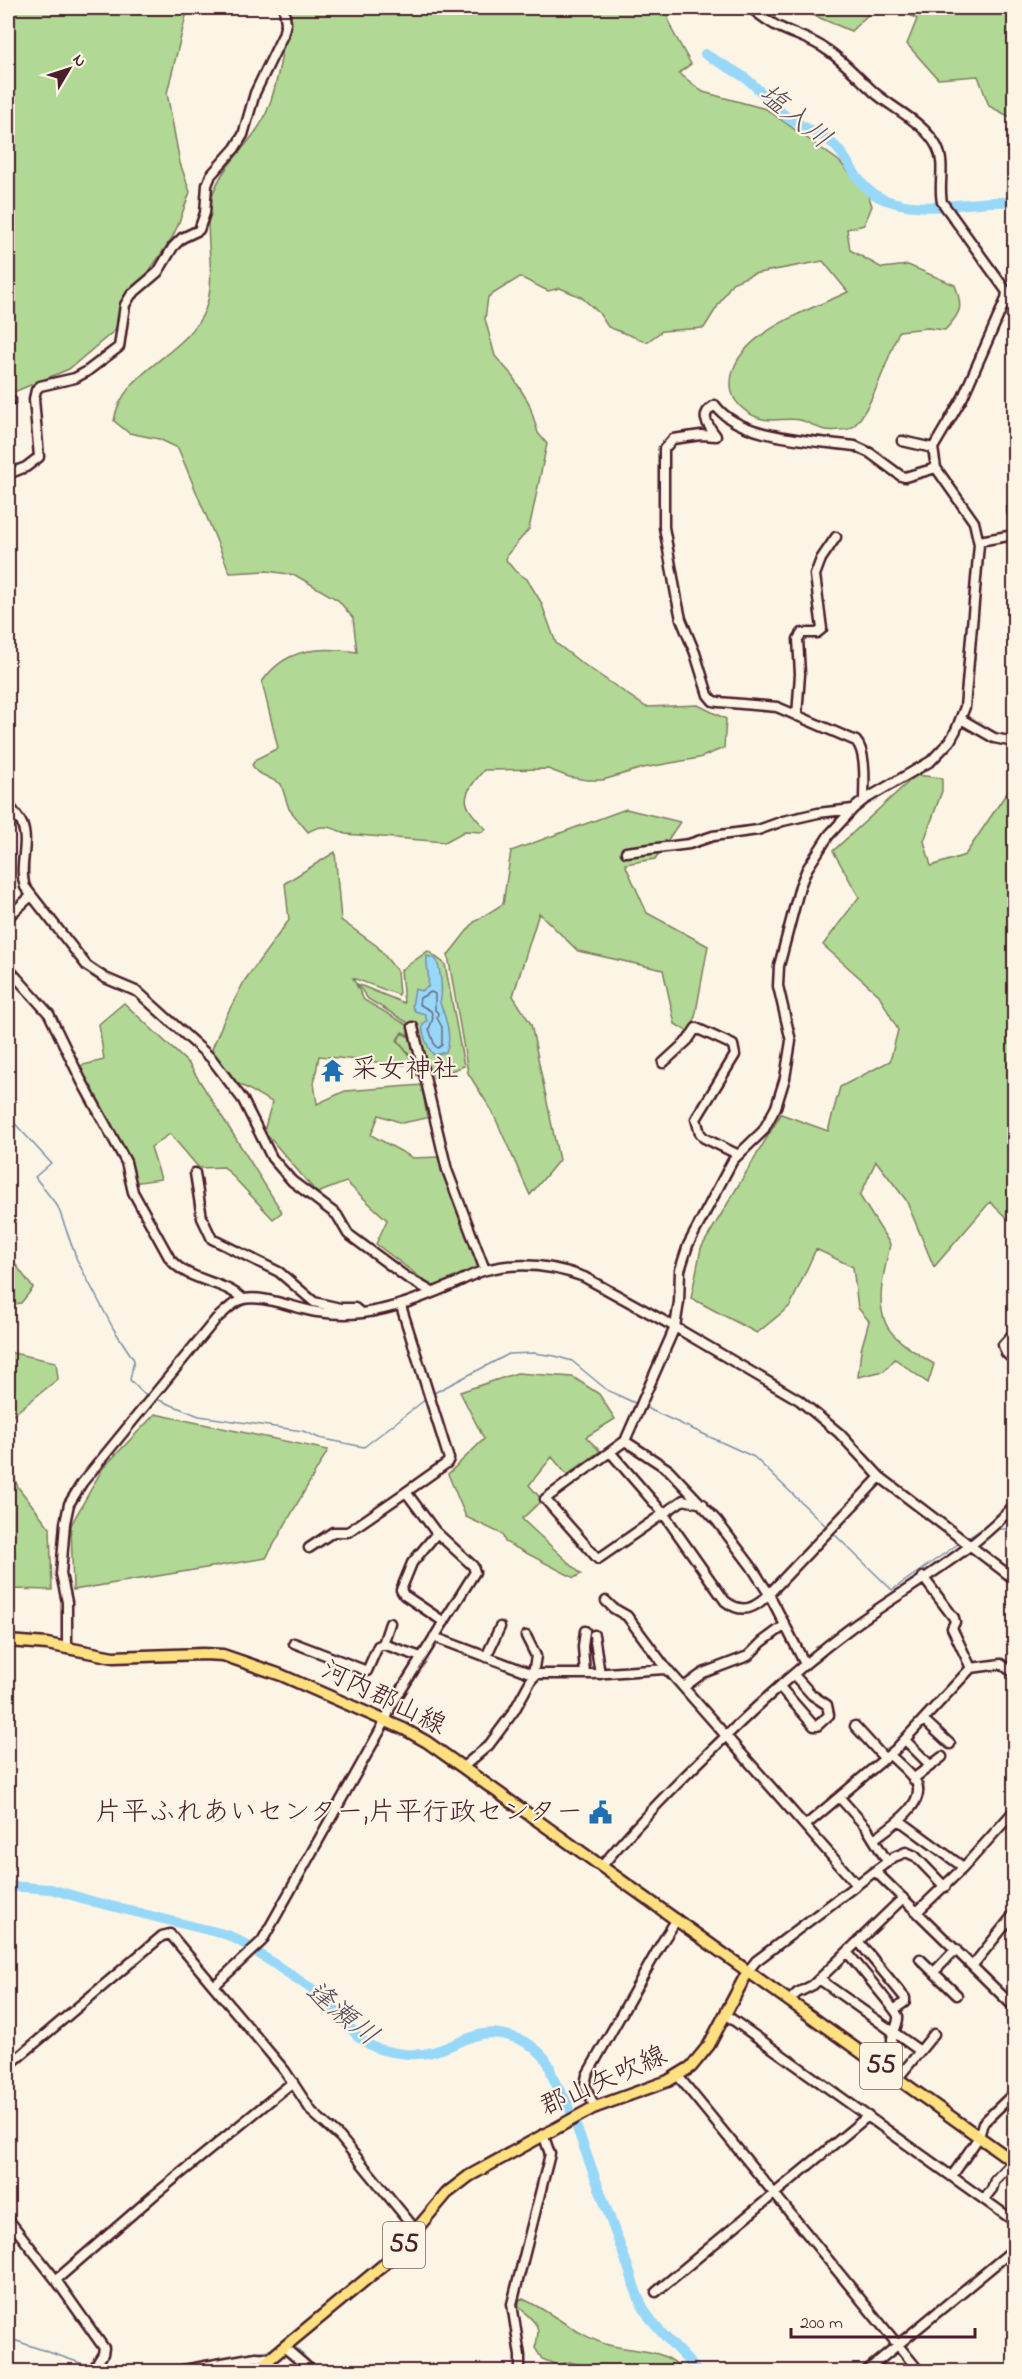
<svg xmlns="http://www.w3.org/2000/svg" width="1022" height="2379" font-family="'Indie Flower','Klee One',sans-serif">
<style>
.green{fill:#b1d894;stroke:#7e7c60;stroke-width:1.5}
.water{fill:#97d8f9;stroke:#788ea7;stroke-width:1.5}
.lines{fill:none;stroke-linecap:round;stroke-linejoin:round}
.shore{stroke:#69697d;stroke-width:1.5}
.stream{stroke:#788ea7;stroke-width:1.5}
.river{stroke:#97d8f9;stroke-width:10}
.minor-casing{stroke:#4a1f2b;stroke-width:13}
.major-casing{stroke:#4a1f2b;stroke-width:15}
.minor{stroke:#fcf5e5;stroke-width:8}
.major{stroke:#fde080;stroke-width:10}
.labels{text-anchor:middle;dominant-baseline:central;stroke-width:4.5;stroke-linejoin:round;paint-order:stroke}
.shield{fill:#fcf5e5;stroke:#7f5f63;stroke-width:1.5}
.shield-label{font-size:26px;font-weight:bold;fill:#4a1f2b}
.poi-label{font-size:27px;fill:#4a1f2b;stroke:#fcf5e5;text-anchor:start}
.street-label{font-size:27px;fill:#4a1f2b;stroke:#fcf5e5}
.water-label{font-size:28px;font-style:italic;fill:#5d4d5e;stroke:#fcf5e5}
</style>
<rect width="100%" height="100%" fill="#fcf5e5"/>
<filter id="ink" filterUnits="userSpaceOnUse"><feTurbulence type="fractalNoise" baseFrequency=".0167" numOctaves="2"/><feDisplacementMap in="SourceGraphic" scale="12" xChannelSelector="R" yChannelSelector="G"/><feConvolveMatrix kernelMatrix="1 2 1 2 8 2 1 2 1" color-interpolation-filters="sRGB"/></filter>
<g filter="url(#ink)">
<path class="green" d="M8,8H188L167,93L180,163L190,192L178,225L172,238L141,283L114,331L69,369L14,392L8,393Z
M290,8H665L672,30L691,64L679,73L703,92L766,109L839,161L868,194L872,206L864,225L847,229L850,250L882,268L908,265L955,285C963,307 962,312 945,330L927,328L899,331C890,352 869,417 851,428C848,430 842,430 838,430C820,433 816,424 800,420C787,417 772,423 759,418C745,413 731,401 731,386C729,335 810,310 848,292L823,261L753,274L732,283L704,328L662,331L647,342L608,327L599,313L581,297L560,288L548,291L520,277L488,297L485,319L495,356L511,374L529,403L538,433L547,444L529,529L507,555L506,560L515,571L527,579L541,602L556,643L579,661L646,707L698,705L726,719L724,748L699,758L643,768L603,780H587L569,777L548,769L484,770C460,798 460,802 486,829L482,832L465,831L445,842L345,834C332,826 321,824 308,832L289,809L281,784L257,772L252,765L256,759L278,748L262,682C285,648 319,646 357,652L353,618L338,600L295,575L267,571L230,573L178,448L159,439L129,433L114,421C121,371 186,355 205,310C219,274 201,233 212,197C222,163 248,149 264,118C279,87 283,42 290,8Z
M796,8H875L851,31Z
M897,8H1014V119L989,106L978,76L938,79L907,44L917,19Z
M916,775L942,778V791L924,841L931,866L965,855L1014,782V1225L990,1202L934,1267L906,1200L876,1161L860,1196L890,1244C885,1270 875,1300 886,1324C893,1340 920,1355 934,1364L928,1383L895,1359L884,1371L858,1377L861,1350L869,1321L858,1308L853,1267L816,1249L790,1306L757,1333L691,1298L701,1248L781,1114L828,1131L840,1087L890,1061L898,1030L879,995L823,945L859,897L833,851Z
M626,809L680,822L655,859L625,864L647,913L708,946L692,1034L675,1024L663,970L578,951L539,913L513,996L531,1024L559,1160L530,1195L492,1111L468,1073L448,955L474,922L503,904L511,851Z
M335,852L341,920L377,946L397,971L399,995L353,978L364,1000L409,1026L411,1036L402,1032L397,1040L411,1058L405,1065L319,1056L314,1083L317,1104L345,1091L422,1085L427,1118L402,1123L379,1115L371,1135L413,1158L439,1157L482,1267L438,1291L376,1244L387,1220L346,1182L317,1193L264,1131L272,1102L226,1077L212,1049L224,1020L245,980L289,920L285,883Z
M428,951L445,964L464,1066L427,1080L409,1072L412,1058L398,1040L402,1033L413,1039L410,1024L368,999L357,984L404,1003L401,970Z
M124,1003L189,1064L282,1212L273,1219L224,1167L199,1168L170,1134L151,1147L161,1179L133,1183L79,1066L104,1060L99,1024Z
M8,1254L33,1288L21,1303L8,1305Z
M8,1352L56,1362L58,1379L8,1419Z
M517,1373L573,1377L599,1394L615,1419L586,1437L600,1451L567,1475L552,1457L529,1485L542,1500L522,1519L581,1574L574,1578L505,1542L502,1534L466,1517L448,1474L484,1439L460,1392Z
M155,1414L328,1450L266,1558L73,1590L71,1525L103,1468Z
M8,1462L18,1487L50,1528L52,1590L8,1589Z
M523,2299C552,2312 575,2334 605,2344C631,2352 666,2347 683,2371H601L570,2362L557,2365L542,2359L535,2348C543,2320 533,2324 519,2306V2300Z"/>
<path class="water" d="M427,956L436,959C441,971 443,991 440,1003C445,1016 453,1037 446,1052L434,1055C428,1049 421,1032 423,1024L427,1021L425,1014L415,1011L412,1006L415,989L421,991L428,987C430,975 426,968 427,956Z"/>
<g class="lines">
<path class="shore" d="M431,992L435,994V1010L438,1013L437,1018L442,1027V1045L438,1048L435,1046L429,1029L433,1018L431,1011L419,1004L420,998Z"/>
<path class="stream" d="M8,1116L51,1163L35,1177L58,1207L77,1260L113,1328L134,1360L130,1380L144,1394L150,1396
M432,1394L509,1354L534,1353L555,1356L572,1361L607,1390L637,1404
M154,1398L199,1416L303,1431L319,1438L364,1447L426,1399
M644,1407L754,1457L828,1528
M995,1529H1007L1014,1520
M833,1533L892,1590L961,1542
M968,1538L984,1528
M8,2338L92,2367
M291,2347L294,2346L320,2372
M139,2372L275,2349"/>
<path class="river" d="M705,54C719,63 735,70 748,80C762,92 774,107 788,118C802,127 819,132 832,143C856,165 855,192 892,202C934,214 972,199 1014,202
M8,1886L51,1889L95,1902L228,1935L243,1943L318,1993C340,2010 353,2042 382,2050C395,2053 415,2056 428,2053C465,2045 475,2024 516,2038C528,2042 542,2052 548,2063C551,2068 551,2075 554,2080C558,2089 564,2096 568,2104L631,2275C643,2324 668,2336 698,2372"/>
<defs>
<path id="minor" d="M1006,299L1014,306
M8,400H11
M902,441L933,448
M8,474L26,467L39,457L34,399L36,390L40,386L75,378L86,372L119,347L125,305L131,295L158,272L173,247L182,238L199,230L205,213L207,185L211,175L235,148L243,135L255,93L283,35L286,23L284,8
M1014,505L1012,509L1014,519
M979,541L1014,535
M797,716L800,674L798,639L802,633H817L822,629L815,575L821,559L836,537
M961,719L994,738L1014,742
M864,800C864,784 867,753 856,741L777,707L719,702L713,701L708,695L695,653L681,619L677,600L664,527V449L673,439L701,435L716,436C708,425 698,415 715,405C740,440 814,440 855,446L870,453L901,476L905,477L936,468
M8,804C12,810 19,817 22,824C30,844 18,866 25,887L87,966L105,978L138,992L211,1058L243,1100L272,1158L292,1181L337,1215L348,1234L406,1277L432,1292
M626,852L689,844L713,836L758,830L783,821L818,813L853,809
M8,917L31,896
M8,968L49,1014L81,1080L126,1162L133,1192L170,1259C189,1282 222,1280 243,1299
M413,1027L447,1170L485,1270
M663,1063L688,1040L696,1028L733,1045L735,1055L696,1119L700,1133L704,1138L737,1154
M195,1173L202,1218L212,1239L279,1272L314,1302L340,1308H355L361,1313
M1014,1333L1003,1345L1006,1353L1014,1360
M625,1441L669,1470L717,1521L751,1566L769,1594L805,1664
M611,1453L663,1513L725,1601C743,1615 755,1608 769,1594L880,1477
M703,1504L683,1500L598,1559L545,1499L625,1441L675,1327L679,1302L680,1270L688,1245L733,1160L763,1131L776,1107L785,1078L791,1041L778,986L779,966L800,886L807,869L829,835L853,809L864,800L931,761L950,741L956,730L965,707L979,544L974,522L936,468L933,448L963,397L1006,299L1007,292L942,202C938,184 946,164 937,147C925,123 895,110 875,93C859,79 845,62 827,50C814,40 796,35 781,28C771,24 760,15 751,8
M437,1533L412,1563L401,1590L404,1595L444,1622
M309,1548L333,1532H348L406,1492
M923,1577L954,1618L955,1622L952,1628L971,1668
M606,1601L613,1608L627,1616L668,1671
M390,1623L383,1644L421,1657
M585,1631L583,1647L585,1674
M594,1635L600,1674
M526,1636L536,1656L533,1674
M434,1637L535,1675
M294,1643L367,1671L378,1646L383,1644
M67,1649V1602L61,1574L65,1523L69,1504L82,1483L216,1319C224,1313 232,1303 241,1300C260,1293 296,1309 317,1312C332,1314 347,1315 362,1313C393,1309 421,1298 449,1286C461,1281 474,1273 486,1270C520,1261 552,1265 584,1277L675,1327L799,1400L839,1433L880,1477L1014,1579
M486,1657L500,1627
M684,1687L703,1673L748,1656L762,1642L785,1625
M780,1687L814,1726H817L829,1715L827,1705L812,1695L794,1675
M924,1720L950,1744
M855,1726L885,1759
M905,1740L930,1765
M463,1767L489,1745L514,1711L531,1680L537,1674H593L664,1669L669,1671L857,1885
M913,1779L942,1757
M840,1798L866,1827L887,1861
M899,1820L963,1867
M806,1825L896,1749L971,1668L1001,1664L1014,1673
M874,1839C887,1829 928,1804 916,1782C910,1772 898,1763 890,1755
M602,1866C628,1834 656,1805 685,1776C737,1725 789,1674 848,1630C900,1591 972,1554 1014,1505
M875,1871L894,1857L906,1852L915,1856L945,1887
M918,1911L963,1868L1014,1811
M858,1941L905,1998V2002L895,2009
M847,1952C854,1961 897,2011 898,2016C899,2024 893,2031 892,2039C892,2051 895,2060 888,2071
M920,1959L957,1995
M973,1965L1014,1914
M748,1971L756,1961L875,1871L1014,2007
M934,1972L956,1949
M819,1979L920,2051
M214,1986L262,1941L386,1720L390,1708L475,1572L473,1566L435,1531L406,1492L447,1463L449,1459L401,1306
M789,2001L797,1993L813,1985L903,1898
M726,2015L1014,2221
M8,2066L162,1936L170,1934L285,2071L312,2112L340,2137L416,2230
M678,2076L920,2372
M898,2078L934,2034
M595,2108L585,2085L587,2075L661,1944L677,1919
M952,2176L979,2137L983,2123L1014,2093
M984,2199L992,2189L995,2180L1013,2161
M8,2219L56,2280L104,2348L103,2354L93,2370L97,2372
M56,2280L153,2196L293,2082
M656,2292L868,2116
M284,2347L313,2372
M172,2372L256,2357L270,2358
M520,2372V2356L512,2304L550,2154L543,2134
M865,2372L1014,2249"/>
<path id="major" d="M8,1641L47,1644L113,1657L203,1654L223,1655L281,1675L404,1729L427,1742L548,1828L1014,2162
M254,2372L393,2257L447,2193L469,2176L593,2108L668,2081L691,2067L709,2045L748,1971"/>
</defs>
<use href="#minor" class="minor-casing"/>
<use href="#major" class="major-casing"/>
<use href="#minor" class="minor"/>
<use href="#major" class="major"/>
</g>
</g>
<defs>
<symbol id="temple-bare" viewBox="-9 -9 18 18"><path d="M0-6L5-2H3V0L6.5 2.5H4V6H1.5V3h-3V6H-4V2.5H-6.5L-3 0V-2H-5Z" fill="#1f6fb2" stroke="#fcf5e5" stroke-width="2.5" paint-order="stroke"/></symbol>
<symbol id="civic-bare" viewBox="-9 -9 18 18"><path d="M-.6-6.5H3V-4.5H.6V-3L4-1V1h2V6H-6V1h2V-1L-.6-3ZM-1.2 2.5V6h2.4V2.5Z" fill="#1f6fb2" stroke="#fcf5e5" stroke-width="2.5" paint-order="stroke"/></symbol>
</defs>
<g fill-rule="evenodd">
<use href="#temple-bare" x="316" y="1054" width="33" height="33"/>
<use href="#civic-bare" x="584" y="1796" width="33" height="33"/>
</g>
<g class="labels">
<g class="shield">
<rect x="860" y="2043" width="42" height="46" rx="4.5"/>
<rect x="383" y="2222" width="42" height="46" rx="4.5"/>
</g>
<g class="shield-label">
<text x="881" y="2066">55</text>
<text x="404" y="2245">55</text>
</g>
<g class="poi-label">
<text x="351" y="1070">采女神社</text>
<text x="583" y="1813" text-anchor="end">片平ふれあいセンター,片平行政センター</text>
</g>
<g class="street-label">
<text transform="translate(383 1699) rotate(26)">河内郡山線</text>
<text transform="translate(604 2082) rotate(-24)">郡山矢吹線</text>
</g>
<g class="water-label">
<text transform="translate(794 118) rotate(39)">塩入川</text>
<text transform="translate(341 2015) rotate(39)">逢瀬川</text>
</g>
</g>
<rect width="1022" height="2379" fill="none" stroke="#fcf5e5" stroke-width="30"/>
<rect x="15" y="15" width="992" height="2349" fill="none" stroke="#4a1f2b" stroke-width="2" filter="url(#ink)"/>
<g transform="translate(69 69) rotate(51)" stroke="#fcf5e5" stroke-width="4.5" paint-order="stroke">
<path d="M0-4.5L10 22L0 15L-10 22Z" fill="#4a1f2b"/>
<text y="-9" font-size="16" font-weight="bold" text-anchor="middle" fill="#4a1f2b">N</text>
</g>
<path d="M791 2328v9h184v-9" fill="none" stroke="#4a1f2b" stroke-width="3"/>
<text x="800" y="2328" font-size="18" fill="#4a1f2b" stroke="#fcf5e5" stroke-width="4.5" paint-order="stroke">200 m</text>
</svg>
